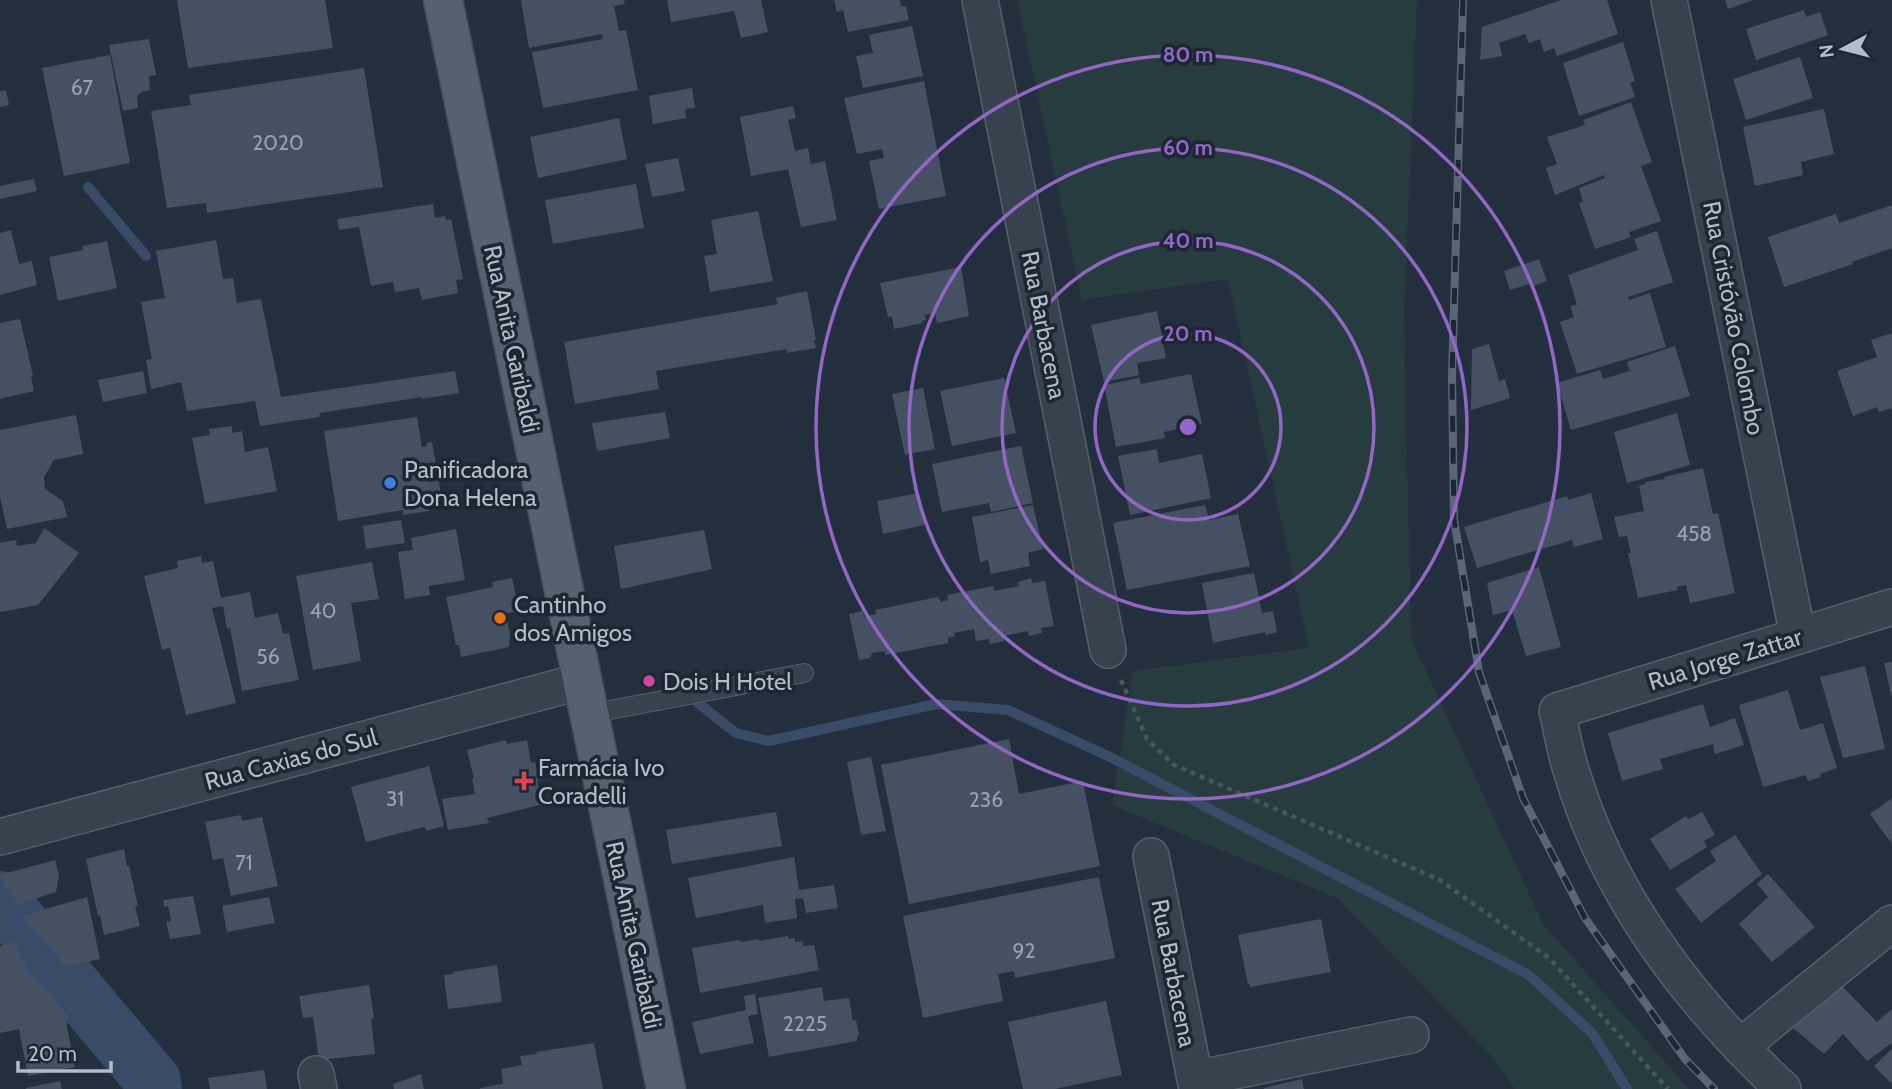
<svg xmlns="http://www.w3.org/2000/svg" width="1892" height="1089" font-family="Cabin,sans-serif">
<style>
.green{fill:#263c3f}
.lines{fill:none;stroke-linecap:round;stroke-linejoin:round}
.stream{stroke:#394c67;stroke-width:10}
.river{stroke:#394c67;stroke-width:56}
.building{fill:#455162}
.service-casing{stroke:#565f6c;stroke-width:20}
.minor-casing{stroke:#565f6c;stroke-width:38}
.primary-casing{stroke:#414a57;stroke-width:41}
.path{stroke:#44595c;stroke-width:4.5;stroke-dasharray:5 5;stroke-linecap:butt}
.service{stroke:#38414e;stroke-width:18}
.minor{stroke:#38414e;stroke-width:35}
.primary{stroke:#56606e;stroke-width:38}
.rail-casing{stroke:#5a6575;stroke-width:8}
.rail{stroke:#1d2633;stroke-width:5;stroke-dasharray:16;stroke-linecap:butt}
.ring{fill:none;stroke:#9266c3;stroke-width:3.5}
.shop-dot{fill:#3f7fe0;stroke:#1d2633;stroke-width:2.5}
.food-dot{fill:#e8710a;stroke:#1d2633;stroke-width:2.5}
.hotel-dot{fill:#d1479c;stroke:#1d2633;stroke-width:2.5}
.health-dot{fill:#e0444e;stroke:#1d2633;stroke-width:2.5}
.labels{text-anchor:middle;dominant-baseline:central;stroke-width:7;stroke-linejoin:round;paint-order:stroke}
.number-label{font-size:21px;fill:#98a1af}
.street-label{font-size:24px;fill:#b4bcc9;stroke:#1d2633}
.poi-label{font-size:24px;fill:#b4bcc9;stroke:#1d2633;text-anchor:start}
.centre{fill:#9266c3;stroke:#1d2633;stroke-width:3.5}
.ring-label{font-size:21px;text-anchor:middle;font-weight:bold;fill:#9266c3;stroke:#1d2633;stroke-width:7;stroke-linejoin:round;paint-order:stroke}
</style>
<rect width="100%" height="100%" fill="#242f3e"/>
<path class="green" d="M1017,0H1417L1404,312L1411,639L1543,924L1689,1089H1515L1496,1061L1337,898L1112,805L1133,671L1309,648L1228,279L1082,300Z"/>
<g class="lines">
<path class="stream" d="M88,187L146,256
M693,699L736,733L769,741L936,704L1008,710L1110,757L1529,975L1592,1033L1627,1089"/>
<path class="river" d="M0,899L153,1081L154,1089"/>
</g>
<path class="building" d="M177,0H325L333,48L188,68Z
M521,0H624L625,4L614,6L619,31L626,30L638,90L543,108L532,52L603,39L602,34L529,48Z
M667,0H761L768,32L741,38L734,11L671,22Z
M834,0H900L901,6H906L909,20L848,32L843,10L837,12Z
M1561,0H1607L1618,34L1557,56L1554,48L1544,52L1540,39L1529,43L1525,34L1499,43L1502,56L1480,60L1482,27Z
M1725,0H1753L1728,9Z
M1804,10L1806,17L1820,12L1828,35L1756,60L1746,29Z
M912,26L923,76L863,88L856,56L873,53L869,35Z
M149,39L156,75L149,76L150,90L142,92L137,96L138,108L123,111L109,45Z
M1623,42L1635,81L1630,83L1635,97L1579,116L1563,63Z
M110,55L130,163L64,176L42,68Z
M1800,57L1813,98L1746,120L1733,79Z
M364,68L383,187L207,213L206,203L167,208L151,111L191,105L189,95Z
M924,81L946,196L879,209L869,161L884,158L882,149L857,154L844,98Z
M692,88L695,108L685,109L686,118L653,124L649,96Z
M6,90L9,105L0,107V91Z
M1631,102L1652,162L1641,166L1661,221L1629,232L1631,237L1595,249L1579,203L1583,202L1579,188L1605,178L1604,175L1555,195L1546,168L1557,164L1547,137L1585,125L1583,120Z
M793,106L796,118L788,120L795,151L808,148L811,164L825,161L837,220L801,227L788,169L751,176L740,117Z
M1824,109L1834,154L1801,162L1803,175L1755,186L1743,127Z
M619,118L627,159L538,178L530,137Z
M678,158L685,191L652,197L645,164Z
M34,179L37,191L0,199V186Z
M636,184L644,228L553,244L545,200Z
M433,204L435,218L445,216L446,220L451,219L463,279L456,280L458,293L422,300L419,288L395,292L393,282L371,286L359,227L339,230L337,219Z
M1892,205V248L1852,262L1853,264L1784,287L1768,237L1836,214L1839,223Z
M758,211L773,281L710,292L704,256L717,254L711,220Z
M11,230L19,264L32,261L37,285L0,295V233Z
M1657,231L1673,282L1628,297L1629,300L1650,293L1666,347L1577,374L1560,322L1574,317L1570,306L1577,305L1568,275L1638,250L1634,239Z
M216,240L223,279L233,278L237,303L261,299L281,397L455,371L459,393L422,399V397L320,413L319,417L260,426L255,401L187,411L181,382L151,389L146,360L152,359L141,302L165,298L156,251Z
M107,241L117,288L58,301L49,257L83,250V246Z
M1539,259L1547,281L1530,287L1529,284L1510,290L1504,271Z
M961,267L969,316L937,323L935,313L925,315L926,320L922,321L923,323L894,329L892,316L888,317L880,283Z
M807,291L816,340H814L816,348L787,353V349L656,371L659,389L575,404L564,342L778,304L776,298Z
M1157,311L1166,358L1137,363L1139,375L1104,382L1091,325Z
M20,319L33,376L31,377L34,391L0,399V323Z
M1892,333V408L1879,412L1877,407L1853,416L1837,371L1877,357L1871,340Z
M1489,344L1499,381L1505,379L1510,398L1471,410L1472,349Z
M1675,346L1690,396L1571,430L1557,383L1600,370L1603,379L1630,371L1627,362Z
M143,371L147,393L103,402L98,380Z
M1191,374L1202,424L1164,432L1165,438L1116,447L1104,385L1139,378L1141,384Z
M1004,378L1016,433L952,446L940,391Z
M923,388L935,449L905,455L892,394Z
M665,412L670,438L597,451L592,423Z
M1677,413L1690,465L1627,483L1614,432Z
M76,415L83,454L54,460L44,477L45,489L63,501L67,517L7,529L0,497V430Z
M417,417L422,447L427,446L426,443L432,442L443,506L429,508V511L403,515V510L338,521L324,431Z
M232,426V433L242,431L245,452L268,447L277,491L205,504L192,438L210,435L209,429Z
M1021,446L1033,503L991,512L989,503L942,512L932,464Z
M1157,449L1159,463L1202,454L1211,498L1130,515L1118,456Z
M1703,468L1713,514L1718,513L1735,593L1690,603L1686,585L1677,587L1678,590L1638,598L1628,553H1631L1627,536L1619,537L1614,517L1644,511L1639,486L1646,484L1645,482L1665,479L1664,477Z
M919,493L925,525L883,534L877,501Z
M1591,493L1603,539L1574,547L1572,540L1477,568L1464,527L1567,496L1568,500Z
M1033,505L1043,549L1028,553L1030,566L991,574L988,560L980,562L972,517Z
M1205,505L1209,520L1238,514L1250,566L1127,590L1113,523Z
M401,520L405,543L366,549L363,526Z
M44,528L79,553L38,605L0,612V543L16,540L17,546L36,543Z
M456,529L465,580L429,586L430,595L405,599L398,552L413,550L411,538Z
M704,530L712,569L621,589L614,546Z
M201,556L202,563L213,561L221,598L250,592L255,618L278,613L283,634L289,633L299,680L242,691L230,628L227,629L223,606L212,608L236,703L186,715L170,648L162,650L144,576L178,568L177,561Z
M372,562L379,599L351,603L361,661L313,670L296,576Z
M1539,567L1561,647L1526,656L1512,610L1493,615L1487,583Z
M1254,573L1262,613L1273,611L1277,632L1266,635L1265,632L1213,643L1202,583Z
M512,578L519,610L505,614L510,633L509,647L461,657L459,645H456L446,597L493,587L492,582Z
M1031,578L1032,583L1045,581L1054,626L1041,628L1042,633L1029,636L1028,631L1003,636L1004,641L990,644L989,639L976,641L974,629L954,633L955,636L948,638V643L885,655V651L872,653L870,658L859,660L849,614L863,611L864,617L876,614L875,610L938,597L941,602L948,600L947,595L993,586L994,591L1019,586L1018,582Z
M1892,662V695H1891L1884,663Z
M1865,666L1885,749L1843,758L1820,677Z
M1788,690L1800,730L1823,723L1837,768L1820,774L1821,777L1808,781L1806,775L1763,787L1739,705Z
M1703,704L1710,727L1735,718L1744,745L1715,754L1713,744L1660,759L1663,769L1622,781L1608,733Z
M1009,739L1019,794L1083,781L1100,866L909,904L881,765Z
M506,740L507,744L527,740L531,763L535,762L540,780L537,781L543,804L487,818L489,823L448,830L442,799L475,794L472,779H474L467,750Z
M871,757L886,831L861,835L847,762Z
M429,766L444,826L427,831L424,827L366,842L351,787Z
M1892,798V844L1870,814Z
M776,812L782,846L672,864L666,830Z
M1702,812L1715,835L1704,841L1707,847L1670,870L1650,839L1686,816L1688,819Z
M241,815L242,821L262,817L278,886L231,896L223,858L213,860L205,822Z
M1735,835L1762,874L1701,923L1675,889L1716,861L1710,851Z
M124,849L127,866H129L138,906H135L140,926L104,935L100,915L98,916L86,859Z
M794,857L799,890L834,885L838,908L806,913L803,898L795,899L797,918L765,923L763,905L696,918L688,878Z
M55,860L59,876L56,892L16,905L0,875Z
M1768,874L1815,927L1772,962L1739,924L1768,897L1757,884Z
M1099,877L1115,958L1015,978L1014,971L998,974L1003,1001L923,1018L903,916Z
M193,896L201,934L170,939L166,922L171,921L168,906L164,907L163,900Z
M87,897L100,959L65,966L22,916Z
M269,897L275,923L227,932L222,906Z
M1321,919L1331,972L1250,987V984H1248L1238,935Z
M788,936L789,939L795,938V942L803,941V946L814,945L819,970L700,993L692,948L740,940L741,942L759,939V941Z
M15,942L21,960H24L27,971L42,984L67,1015L68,1018L66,1019L67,1027L75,1067L28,1076L19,1029L0,1033V946Z
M497,965L502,1002L448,1009L444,975L454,974L453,972Z
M1835,979L1877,1022L1892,1009V1043L1867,1061L1843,1034L1824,1054L1791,1026Z
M369,985L374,1018L371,1019L375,1054L319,1060L313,1017L303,1018L299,996Z
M822,987L824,1001L849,998L853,1021L856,1020L859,1035L857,1036V1041L769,1057L758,998Z
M755,994L758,1014L748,1016L754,1043L700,1054L692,1022L746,1010L744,996Z
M1106,1001L1122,1075L1055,1089H1023L1008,1022Z
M594,1043L603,1089H480V1088L503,1084L501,1069L522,1065L520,1056L537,1054L536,1052Z
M1892,1049V1084L1874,1066Z
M264,1070L267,1089H210L208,1078Z
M421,1074L424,1089H394L393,1084Z
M1302,1079L1304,1089H1264V1088Z
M60,1081L62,1089H26V1088Z"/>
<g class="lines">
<defs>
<path id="service" d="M589,714L804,673"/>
<path id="minor" d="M980,0L1108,650
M1669,0L1798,636
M0,837L582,681
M1151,856L1197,1089
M1740,1047L1892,923
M316,1074L319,1089
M1195,1079L1411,1035
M1783,1089C1690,1002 1609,897 1572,773C1565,753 1562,731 1557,711L1892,607"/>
<path id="primary" d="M443,0L666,1089"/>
</defs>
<use href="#service" class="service-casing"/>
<use href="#minor" class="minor-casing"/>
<use href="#primary" class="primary-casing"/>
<path class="path" d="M1121,680L1147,739L1174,765L1440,880L1549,958L1668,1089"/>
<use href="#service" class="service"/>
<use href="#minor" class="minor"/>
<use href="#primary" class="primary"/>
<defs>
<path id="rail" d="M1463,0L1452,376L1454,519L1479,672L1523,798L1585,918L1685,1059L1714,1089"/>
</defs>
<use href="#rail" class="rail-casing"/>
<use href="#rail" class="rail"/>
</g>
<g class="ring">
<circle cx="1188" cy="427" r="93"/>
<circle cx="1188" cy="427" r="186"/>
<circle cx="1188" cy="427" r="279"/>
<circle cx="1188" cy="427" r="372"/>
</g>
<circle class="shop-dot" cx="390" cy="483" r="7"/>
<circle class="food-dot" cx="500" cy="618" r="7"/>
<circle class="hotel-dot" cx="649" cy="681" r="7"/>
<path class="health-dot" d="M520.5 770.5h7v7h7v7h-7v7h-7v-7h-7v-7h7z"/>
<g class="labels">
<g class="number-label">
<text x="82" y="87">67</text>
<text x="278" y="142">2020</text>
<text x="1694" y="533">458</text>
<text x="323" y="610">40</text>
<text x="268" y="656">56</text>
<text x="395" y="798">31</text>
<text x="986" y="799">236</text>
<text x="244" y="862">71</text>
<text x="1024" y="950">92</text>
<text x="805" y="1023">2225</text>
</g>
<g class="street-label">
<text transform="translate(1734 318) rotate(79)">Rua Cristóvão Colombo</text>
<text transform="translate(1044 325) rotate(79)">Rua Barbacena</text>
<text transform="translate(512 339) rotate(78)">Rua Anita Garibaldi</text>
<text transform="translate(1725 659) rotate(-17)">Rua Jorge Zattar</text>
<text transform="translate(291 759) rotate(-15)">Rua Caxias do Sul</text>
<text transform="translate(634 935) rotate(78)">Rua Anita Garibaldi</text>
<text transform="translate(1174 973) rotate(79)">Rua Barbacena</text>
</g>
<g class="poi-label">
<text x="404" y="469">Panificadora<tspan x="404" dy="28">Dona Helena</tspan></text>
<text x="514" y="604">Cantinho<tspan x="514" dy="28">dos Amigos</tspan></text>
<text x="663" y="681">Dois H Hotel</text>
<text x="538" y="767">Farmácia Ivo<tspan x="538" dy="28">Coradelli</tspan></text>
</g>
</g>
<circle cx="1188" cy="427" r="10" class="centre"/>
<g class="ring-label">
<text x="1188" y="62">80 m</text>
<text x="1188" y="155">60 m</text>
<text x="1188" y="248">40 m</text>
<text x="1188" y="341">20 m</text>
</g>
<g transform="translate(1843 49) rotate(263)" stroke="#1d2633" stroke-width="5" paint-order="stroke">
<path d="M0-5L12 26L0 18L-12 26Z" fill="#b4bcc9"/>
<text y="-10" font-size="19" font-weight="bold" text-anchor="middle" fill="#b4bcc9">N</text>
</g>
<path d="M18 1061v10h93v-10" fill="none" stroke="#b4bcc9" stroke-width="3.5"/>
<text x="28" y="1061" font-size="21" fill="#b4bcc9" stroke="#1d2633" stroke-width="5" paint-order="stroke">20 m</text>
</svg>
